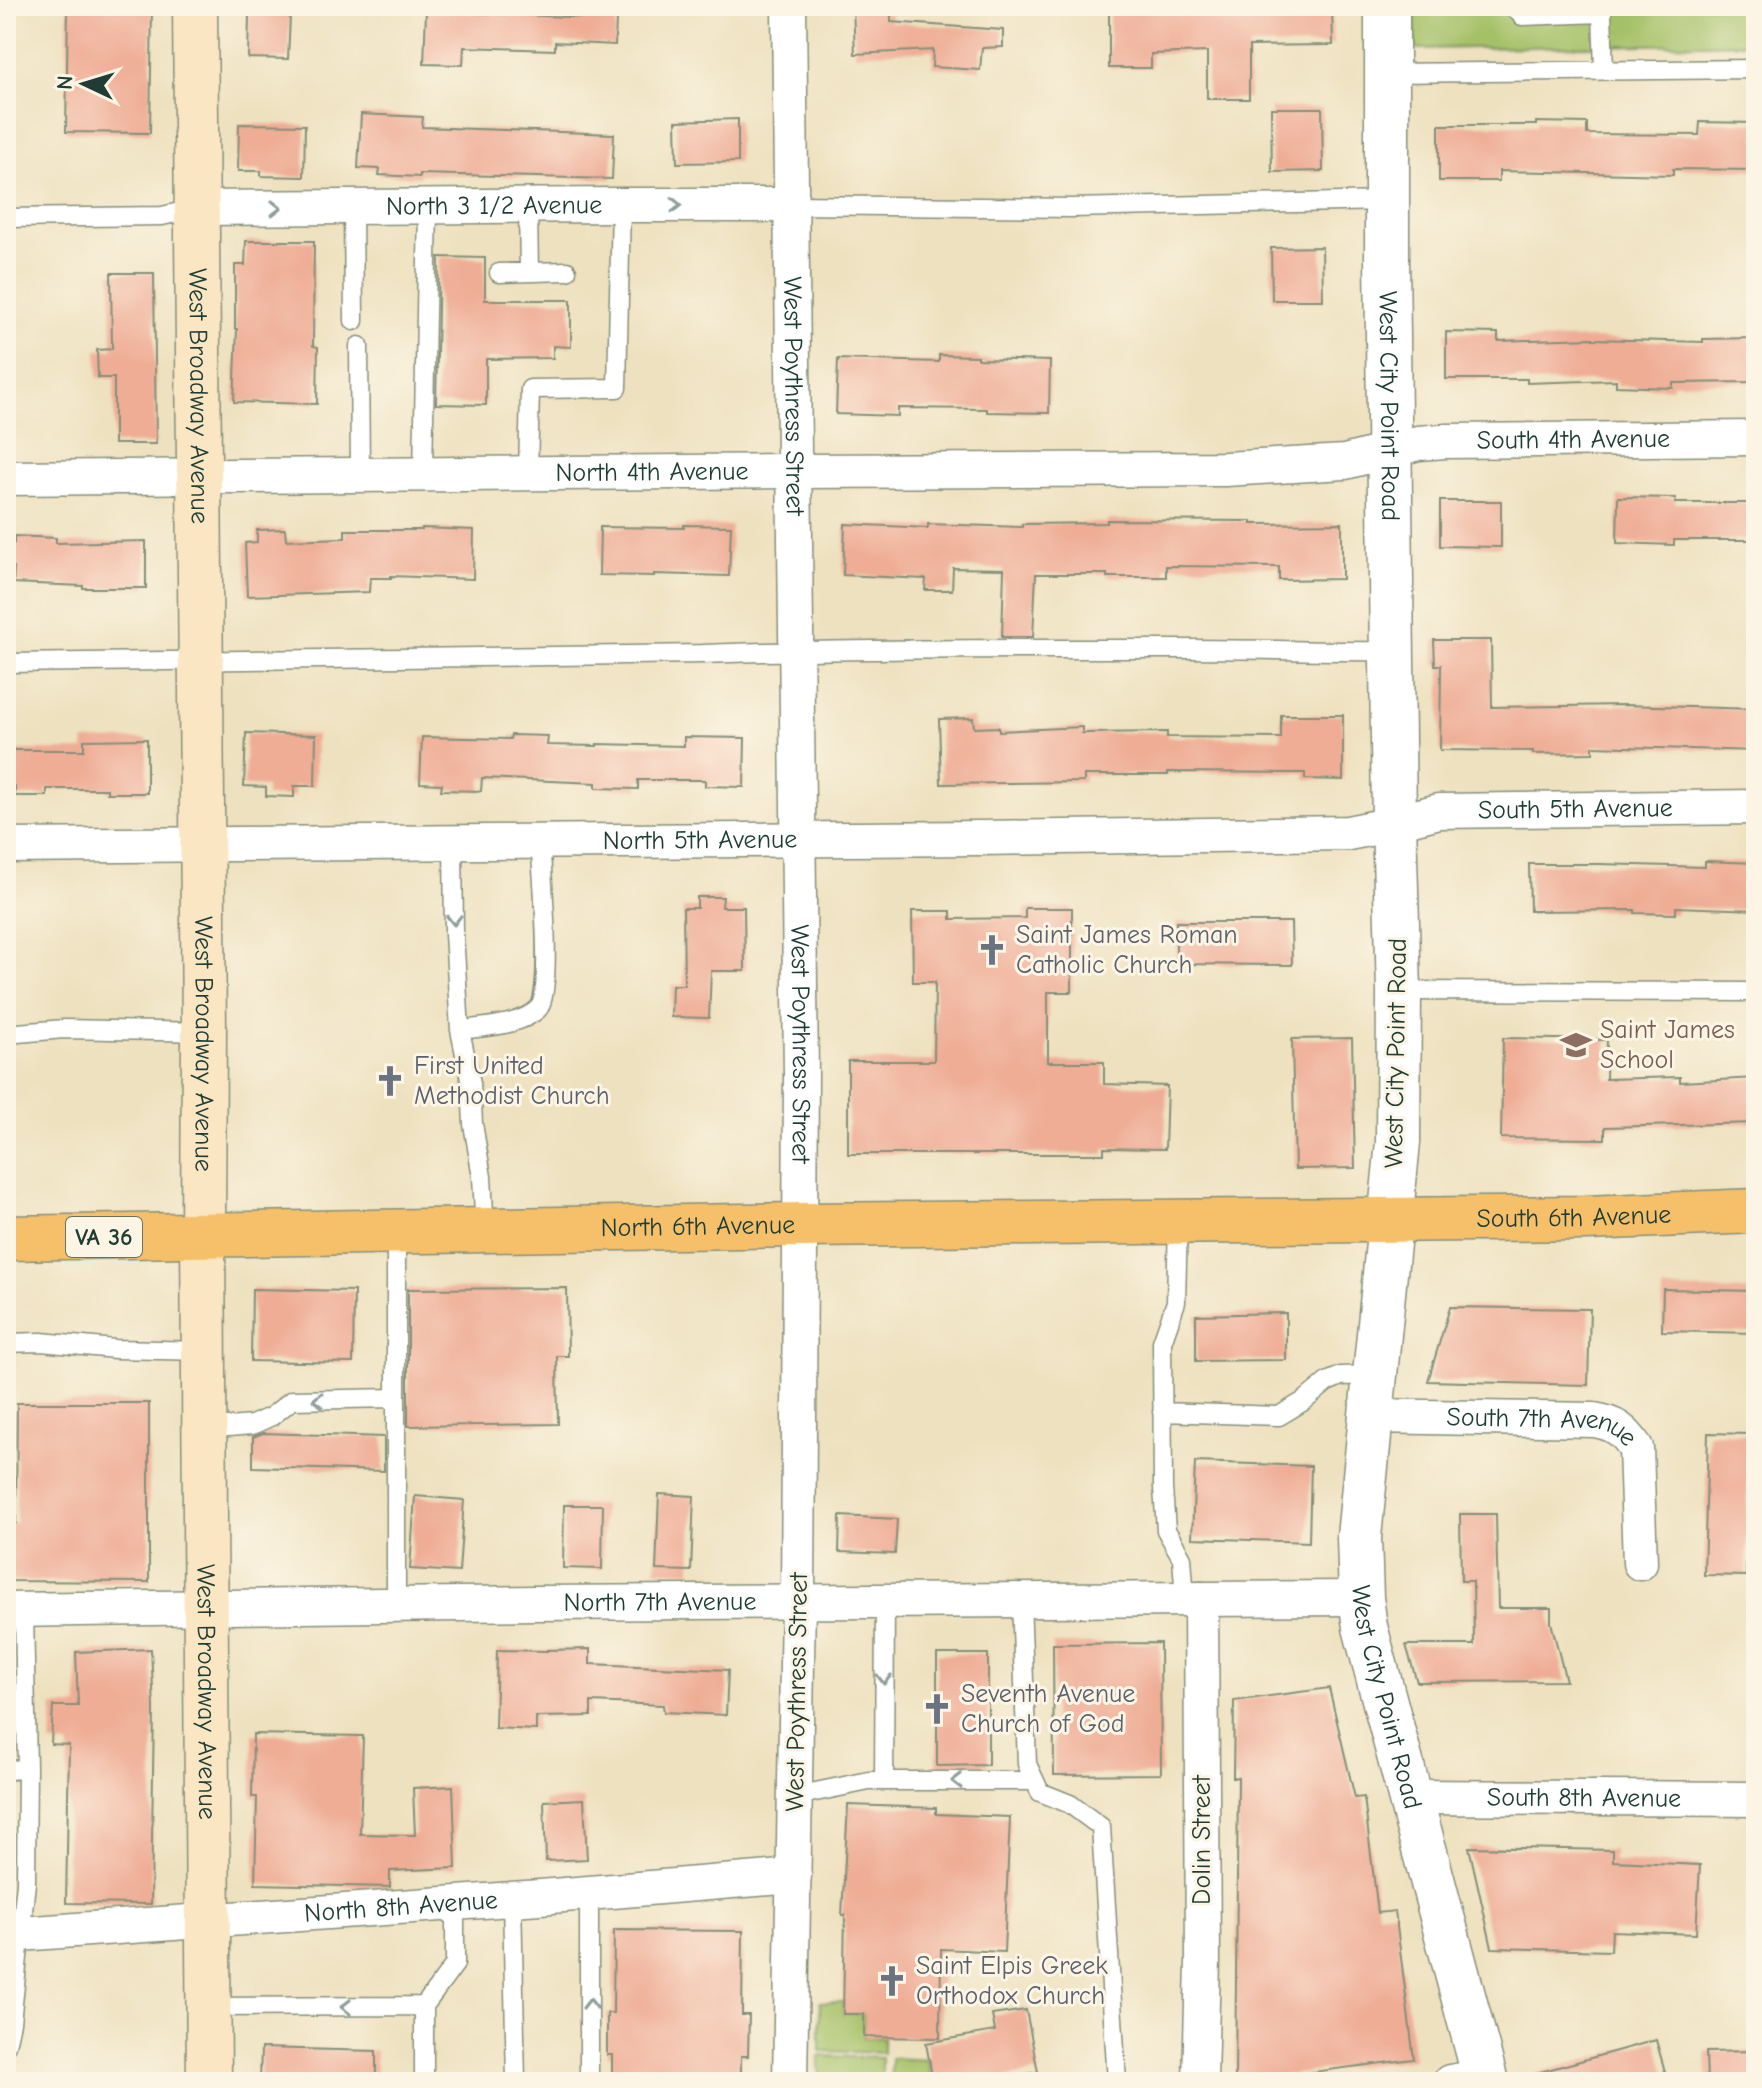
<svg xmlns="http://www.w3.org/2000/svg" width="1762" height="2088" font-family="'Comic Neue',sans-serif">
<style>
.green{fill:#a5c168;stroke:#627f4e;stroke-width:2}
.building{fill:#efad96}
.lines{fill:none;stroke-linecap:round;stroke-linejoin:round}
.service-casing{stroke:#868f7a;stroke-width:21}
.minor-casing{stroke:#868f7a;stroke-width:37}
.tertiary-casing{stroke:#868f7a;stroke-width:47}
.secondary-casing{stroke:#868f7a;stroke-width:47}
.primary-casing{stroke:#868f7a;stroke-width:47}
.service{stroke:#fff;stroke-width:18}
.minor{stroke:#fff;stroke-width:34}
.tertiary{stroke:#fff;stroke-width:44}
.secondary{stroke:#fbe6c4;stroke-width:44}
.primary{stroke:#f6c06b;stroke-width:44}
.oneway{stroke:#8f9e9a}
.labels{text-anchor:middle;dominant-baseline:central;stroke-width:6;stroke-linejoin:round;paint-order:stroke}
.shield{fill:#fcf5e5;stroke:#617469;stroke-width:2}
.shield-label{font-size:24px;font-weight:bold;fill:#1f3d34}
.street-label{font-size:26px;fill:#1f3d34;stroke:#fcf5e5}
.worship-label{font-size:26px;fill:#5b616d;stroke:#fcf5e5;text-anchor:start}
.education-label{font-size:26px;fill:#785e54;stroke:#fcf5e5;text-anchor:start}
</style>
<rect width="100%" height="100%" fill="#fcf5e5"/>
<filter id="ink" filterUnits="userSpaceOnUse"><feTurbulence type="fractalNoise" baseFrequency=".0125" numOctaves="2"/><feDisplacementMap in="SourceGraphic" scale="16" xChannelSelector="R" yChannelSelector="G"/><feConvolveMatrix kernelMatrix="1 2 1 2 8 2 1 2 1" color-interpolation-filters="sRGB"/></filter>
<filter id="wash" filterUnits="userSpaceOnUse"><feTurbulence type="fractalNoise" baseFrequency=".006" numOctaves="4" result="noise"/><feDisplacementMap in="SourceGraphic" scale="32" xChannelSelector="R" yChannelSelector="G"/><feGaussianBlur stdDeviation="1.8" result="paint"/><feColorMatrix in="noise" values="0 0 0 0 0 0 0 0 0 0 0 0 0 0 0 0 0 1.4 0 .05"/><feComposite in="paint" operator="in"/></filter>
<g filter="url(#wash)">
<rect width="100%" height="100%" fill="#eee1bf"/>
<path class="green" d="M1414,6H1756V43L1415,49Z
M820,2002H843V2014H864V2037L883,2038V2053L820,2051Z
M819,2056L882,2058V2082H819Z
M891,2058L928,2060L931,2082H891Z"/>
<g id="blocks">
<path class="building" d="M68,6H152L150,133L66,132Z
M853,6H891V22L1003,30V47L982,48L980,70L932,67L933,50L855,54Z
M1109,6H1332L1333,45L1249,46V99H1207V52L1151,54V68H1109Z
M426,11L616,19L615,45L555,42V50L464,47L463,65L424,64Z
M249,15L290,16L288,59L248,58Z
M1271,108H1322L1323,171L1272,172Z
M361,114L423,117L422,127L614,134L612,179L420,174V177L379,175L380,169L358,168Z
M738,119V162L677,163L676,121Z
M1536,122L1587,123V134L1699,135L1700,122L1756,123V170L1673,169V175L1499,171V181H1439V125H1536Z
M239,124L305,125L304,177L261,176V171H238Z
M246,241H314L313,346L318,347L317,404L234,402L237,329H235V265H245Z
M1322,247L1323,300H1272L1271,248Z
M439,257L485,258V300H571V347L553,346V358L486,359V405L436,404Z
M111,273H154L156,444H114V378H98L97,350L112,349Z
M1446,332L1498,333V341L1593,338V339L1703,342V339L1756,338V382L1673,383V388L1616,386V380L1527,383V379H1446Z
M939,355L978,356V359L1050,361L1049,413L987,412V409L898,408V416L836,414L838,359L939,362Z
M1618,497L1676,498L1675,503H1756V540H1674V545L1617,543Z
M1440,501H1501V547L1440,546Z
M1107,520L1252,521V524L1342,523V579L1279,580V567L1166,566V577H1107V574H1036L1033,637H1002L1004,569L953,568L952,590H925L926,579L843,575L845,524L928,528V524L1022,527V524L1107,523Z
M684,525L731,526L729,576L654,574V576L599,575L600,527L684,528Z
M422,528L474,530L473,579L391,576V578H370L369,592L247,596L245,543L257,542V530L285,529L286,540L345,538V530H422Z
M14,536L56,538V543L146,541V588H83V586L13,583L14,568L6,567V542L14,543Z
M1434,640H1491L1492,707L1624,705L1756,709V751L1593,746V753L1533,754V751L1440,750L1441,665H1435Z
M1281,715H1343V780L1305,779V773L1168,772V775H1084V782L941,784L939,719L973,718L974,728L999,727V731L1082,727V733L1167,732V737L1281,738Z
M246,733L316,735L315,786H294V797L266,796V787L244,786Z
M511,735L548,736L547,745L597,746V744L684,746V737L745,738L744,787L705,786V780H638V789L596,788V783L482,778L481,791L441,790L442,784L420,783L422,737L510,739Z
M147,739V793H107V789H47V796H15V786H6V750H84V740Z
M1705,861L1756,863V910L1676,907V914L1635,913V910L1530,911L1529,864H1600L1705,867Z
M697,897H723L722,907H744L745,971H711L709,1018L671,1017L672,985H684L683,908H697Z
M1025,908H1072V992H1048V1062H1104V1084L1167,1086L1165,1149L1104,1148V1154H848V1061H934L935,982H913L912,911H951V919L1025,918Z
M1176,922H1291L1292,965L1176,964Z
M1352,1038L1355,1168L1295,1169L1292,1039Z
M1503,1038L1607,1040L1606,1079L1680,1077V1082L1756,1078V1123L1605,1127V1139L1501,1138Z
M567,1288L568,1356H557L558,1424L408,1426V1289Z
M252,1289L354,1291L353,1363L251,1361Z
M1663,1289L1756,1291V1333L1662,1331Z
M1450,1307L1590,1309L1588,1385L1428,1381Z
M1286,1313V1360L1196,1361V1315Z
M17,1403H149V1582L6,1581V1523H16Z
M263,1433L384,1437V1471L253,1467V1437Z
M1708,1433L1749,1434L1746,1576L1704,1575Z
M1195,1462L1311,1466L1309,1542L1192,1538Z
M659,1494L694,1496L691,1571L656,1570Z
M415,1496L464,1500L459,1572L410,1569Z
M564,1505H603L602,1569L563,1568Z
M1460,1514H1496L1498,1608H1551V1622L1566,1681L1417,1682L1406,1645H1474L1473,1581H1461Z
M840,1516L897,1519L895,1554L839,1552Z
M1160,1643L1161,1774L1054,1775L1053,1644Z
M151,1649L154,1708L151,1904L66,1903L69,1745L51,1744L53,1706H78L76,1652Z
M590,1649V1664L728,1670L726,1715L664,1712L663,1705L591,1702V1716L536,1717V1730L495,1728L497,1650L547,1651V1650Z
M937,1654H988V1765L937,1766Z
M1329,1688L1355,1798L1364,1797L1378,1913L1395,1911L1414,2059L1235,2082L1238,1777L1233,1778L1234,1701Z
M253,1734L363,1736L360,1834L415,1835L413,1788L453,1786L456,1868L390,1871V1887L255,1884L257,1797H252Z
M584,1799L587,1859L546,1861L544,1801Z
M848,1805L936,1808V1814L1010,1817L1004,1952L941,1949L940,2038L864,2037V2014H843L845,1915H842Z
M1469,1847L1613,1850V1861L1700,1865L1696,1934L1612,1931L1611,1951L1492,1948Z
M614,1930L743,1931L742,2015H749L748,2056H741V2082H612V2055H607V2013H613Z
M1026,2010L1038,2072L980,2082H933L926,2043L995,2031L992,2015Z
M1656,2040L1668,2082H1534L1533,2074Z
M261,2048L376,2051V2082H260Z
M1754,2051L1755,2082H1707L1706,2052Z"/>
</g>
</g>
<g filter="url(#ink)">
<use href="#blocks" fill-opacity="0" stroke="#868f7a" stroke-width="2"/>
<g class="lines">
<defs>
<path id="service" d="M1513,6L1522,16L1602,13L1604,70
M1387,73L1756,69
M791,205L1071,208L1387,201
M528,207L529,272
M353,208L354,321
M6,218L162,216L198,208
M499,273L567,271
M359,346L360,475
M528,473L530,389L617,388L621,205
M423,474L428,207
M6,663L703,654C865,648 1028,649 1191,649C1258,649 1325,652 1392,651
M453,842L454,934L460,1030L471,1083L473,1124L482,1177L485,1230
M1399,991L1756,992
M460,1030C483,1027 520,1026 538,1009C553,994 542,869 540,842
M6,1034L64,1029L204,1032
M1178,1222L1176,1302L1162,1342L1163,1488L1166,1530L1182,1558L1185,1599
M6,1343L41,1342L115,1349L204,1351
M1162,1412L1279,1416L1304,1401L1327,1382L1341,1376L1375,1375
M205,1429L252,1425L272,1416L292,1400L396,1398
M1021,1600L1027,1764L1040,1792L1070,1804L1101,1827L1117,2082
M396,1605V1232
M6,1770L27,1769
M884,1781L885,1601
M796,1796L869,1781H1035
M589,1893V2082
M512,1899L516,2082
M209,2007L424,2006
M6,2045L11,2022L26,1883L27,1769L24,1610
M424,2082V2006L455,1964V1903"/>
<g id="minor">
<path id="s1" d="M789,6L801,1074L798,1602L790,2082"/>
<path id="s2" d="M198,208L621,205H791"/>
<path id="s3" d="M6,478L794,471L1225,469L1345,462L1418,443L1445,441L1756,438"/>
<path id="s4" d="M6,846L980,838L1348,833L1373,828L1439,811L1756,807"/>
<path id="s5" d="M1371,1416L1594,1420C1614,1423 1624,1430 1636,1448L1640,1563"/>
<path id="s6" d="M6,1610L535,1603L1361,1598"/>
<path id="s7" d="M1410,1797L1756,1799"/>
<path id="s8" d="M6,1935L540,1897L794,1876"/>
<path d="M1200,2082L1203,1961L1201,1599"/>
<path d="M1450,2082L1485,2076"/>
</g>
<g id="tertiary">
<path id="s9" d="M1387,6V256L1394,822L1399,991L1398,1142L1359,1537L1361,1598L1365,1627L1486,2082"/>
</g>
<g id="secondary">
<path id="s10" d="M195,6L204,1032L203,1235L209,2082"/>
</g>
<g id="primary">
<path id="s11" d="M6,1238L800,1225L1586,1218L1756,1211"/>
</g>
</defs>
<use href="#service" class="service-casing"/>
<use href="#minor" class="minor-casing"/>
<use href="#tertiary" class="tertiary-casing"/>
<use href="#secondary" class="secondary-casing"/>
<use href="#primary" class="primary-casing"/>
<use href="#service" class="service"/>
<use href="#minor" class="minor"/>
<use href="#tertiary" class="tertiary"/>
<use href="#secondary" class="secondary"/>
<use href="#primary" class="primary"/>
</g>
<defs><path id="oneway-chevron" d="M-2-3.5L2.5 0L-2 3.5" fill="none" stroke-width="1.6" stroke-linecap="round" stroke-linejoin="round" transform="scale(2)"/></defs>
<g class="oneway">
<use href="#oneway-chevron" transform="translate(676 205)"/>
<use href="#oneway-chevron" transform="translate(276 208)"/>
<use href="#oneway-chevron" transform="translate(454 920) rotate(89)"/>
<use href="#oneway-chevron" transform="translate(318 1400) rotate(179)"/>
<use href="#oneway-chevron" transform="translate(884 1679) rotate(90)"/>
<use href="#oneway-chevron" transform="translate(957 1781) rotate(-180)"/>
<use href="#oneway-chevron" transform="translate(590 2004) rotate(-90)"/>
<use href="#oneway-chevron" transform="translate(346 2007) rotate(180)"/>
</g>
</g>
<defs>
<symbol id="church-bare" viewBox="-9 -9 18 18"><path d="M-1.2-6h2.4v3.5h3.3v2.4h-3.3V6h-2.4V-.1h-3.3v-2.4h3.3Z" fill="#6b7280" stroke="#fcf5e5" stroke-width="2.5" paint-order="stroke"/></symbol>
<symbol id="school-bare" viewBox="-9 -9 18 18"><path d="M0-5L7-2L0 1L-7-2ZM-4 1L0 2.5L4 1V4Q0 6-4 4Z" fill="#8d6e63" stroke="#fcf5e5" stroke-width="2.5" paint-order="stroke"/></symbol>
</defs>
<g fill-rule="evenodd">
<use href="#church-bare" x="970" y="928" width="44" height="44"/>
<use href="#school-bare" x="1554" y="1023" width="44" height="44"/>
<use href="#church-bare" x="368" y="1059" width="44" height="44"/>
<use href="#church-bare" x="915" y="1687" width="44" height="44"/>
<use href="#church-bare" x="870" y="1959" width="44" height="44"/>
</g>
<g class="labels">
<rect class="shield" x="66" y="1217" width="76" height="40" rx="6"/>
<g class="shield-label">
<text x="104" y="1237">VA 36</text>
</g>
<g class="street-label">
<text stroke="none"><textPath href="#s2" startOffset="296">North 3 1/2 Avenue</textPath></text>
<text stroke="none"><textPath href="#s10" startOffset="390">West Broadway Avenue</textPath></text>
<text stroke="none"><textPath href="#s1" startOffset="390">West Poythress Street</textPath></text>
<text stroke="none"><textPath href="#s9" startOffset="400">West City Point Road</textPath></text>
<text stroke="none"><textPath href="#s3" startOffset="1570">South 4th Avenue</textPath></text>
<text stroke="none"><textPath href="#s3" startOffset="646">North 4th Avenue</textPath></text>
<text stroke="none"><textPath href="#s4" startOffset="1572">South 5th Avenue</textPath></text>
<text stroke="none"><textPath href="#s4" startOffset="694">North 5th Avenue</textPath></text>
<text stroke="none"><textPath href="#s10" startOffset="1038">West Broadway Avenue</textPath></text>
<text stroke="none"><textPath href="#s1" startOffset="1038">West Poythress Street</textPath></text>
<text transform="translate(1396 1053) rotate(-89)">West City Point Road</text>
<text stroke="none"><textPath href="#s11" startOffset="1568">South 6th Avenue</textPath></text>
<text stroke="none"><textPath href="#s11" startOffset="692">North 6th Avenue</textPath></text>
<text stroke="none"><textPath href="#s5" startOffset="172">South 7th Avenue</textPath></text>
<text stroke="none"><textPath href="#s6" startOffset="654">North 7th Avenue</textPath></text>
<text stroke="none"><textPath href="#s10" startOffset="1686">West Broadway Avenue</textPath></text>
<text transform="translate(797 1692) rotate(-89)">West Poythress Street</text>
<text stroke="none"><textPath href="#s9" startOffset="1696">West City Point Road</textPath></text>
<text stroke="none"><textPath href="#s7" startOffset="174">South 8th Avenue</textPath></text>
<text transform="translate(1202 1840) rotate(-90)">Dolin Street</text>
<text stroke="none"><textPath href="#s8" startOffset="396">North 8th Avenue</textPath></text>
</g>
<g class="worship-label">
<text x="1016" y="935">Saint James Roman<tspan x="1016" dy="30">Catholic Church</tspan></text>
<text x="414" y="1066">First United<tspan x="414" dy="30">Methodist Church</tspan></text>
<text x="961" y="1694">Seventh Avenue<tspan x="961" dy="30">Church of God</tspan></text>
<text x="916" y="1966">Saint Elpis Greek<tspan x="916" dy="30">Orthodox Church</tspan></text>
</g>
<g class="education-label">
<text x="1600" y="1030">Saint James<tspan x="1600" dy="30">School</tspan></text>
</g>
</g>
<rect width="1762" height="2088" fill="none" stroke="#fcf5e5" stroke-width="32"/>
<g transform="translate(84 84) rotate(274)" stroke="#fcf5e5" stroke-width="6" paint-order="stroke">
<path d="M0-6L14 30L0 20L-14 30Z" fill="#1f3d34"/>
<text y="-12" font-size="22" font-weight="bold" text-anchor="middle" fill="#1f3d34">N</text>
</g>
</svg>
